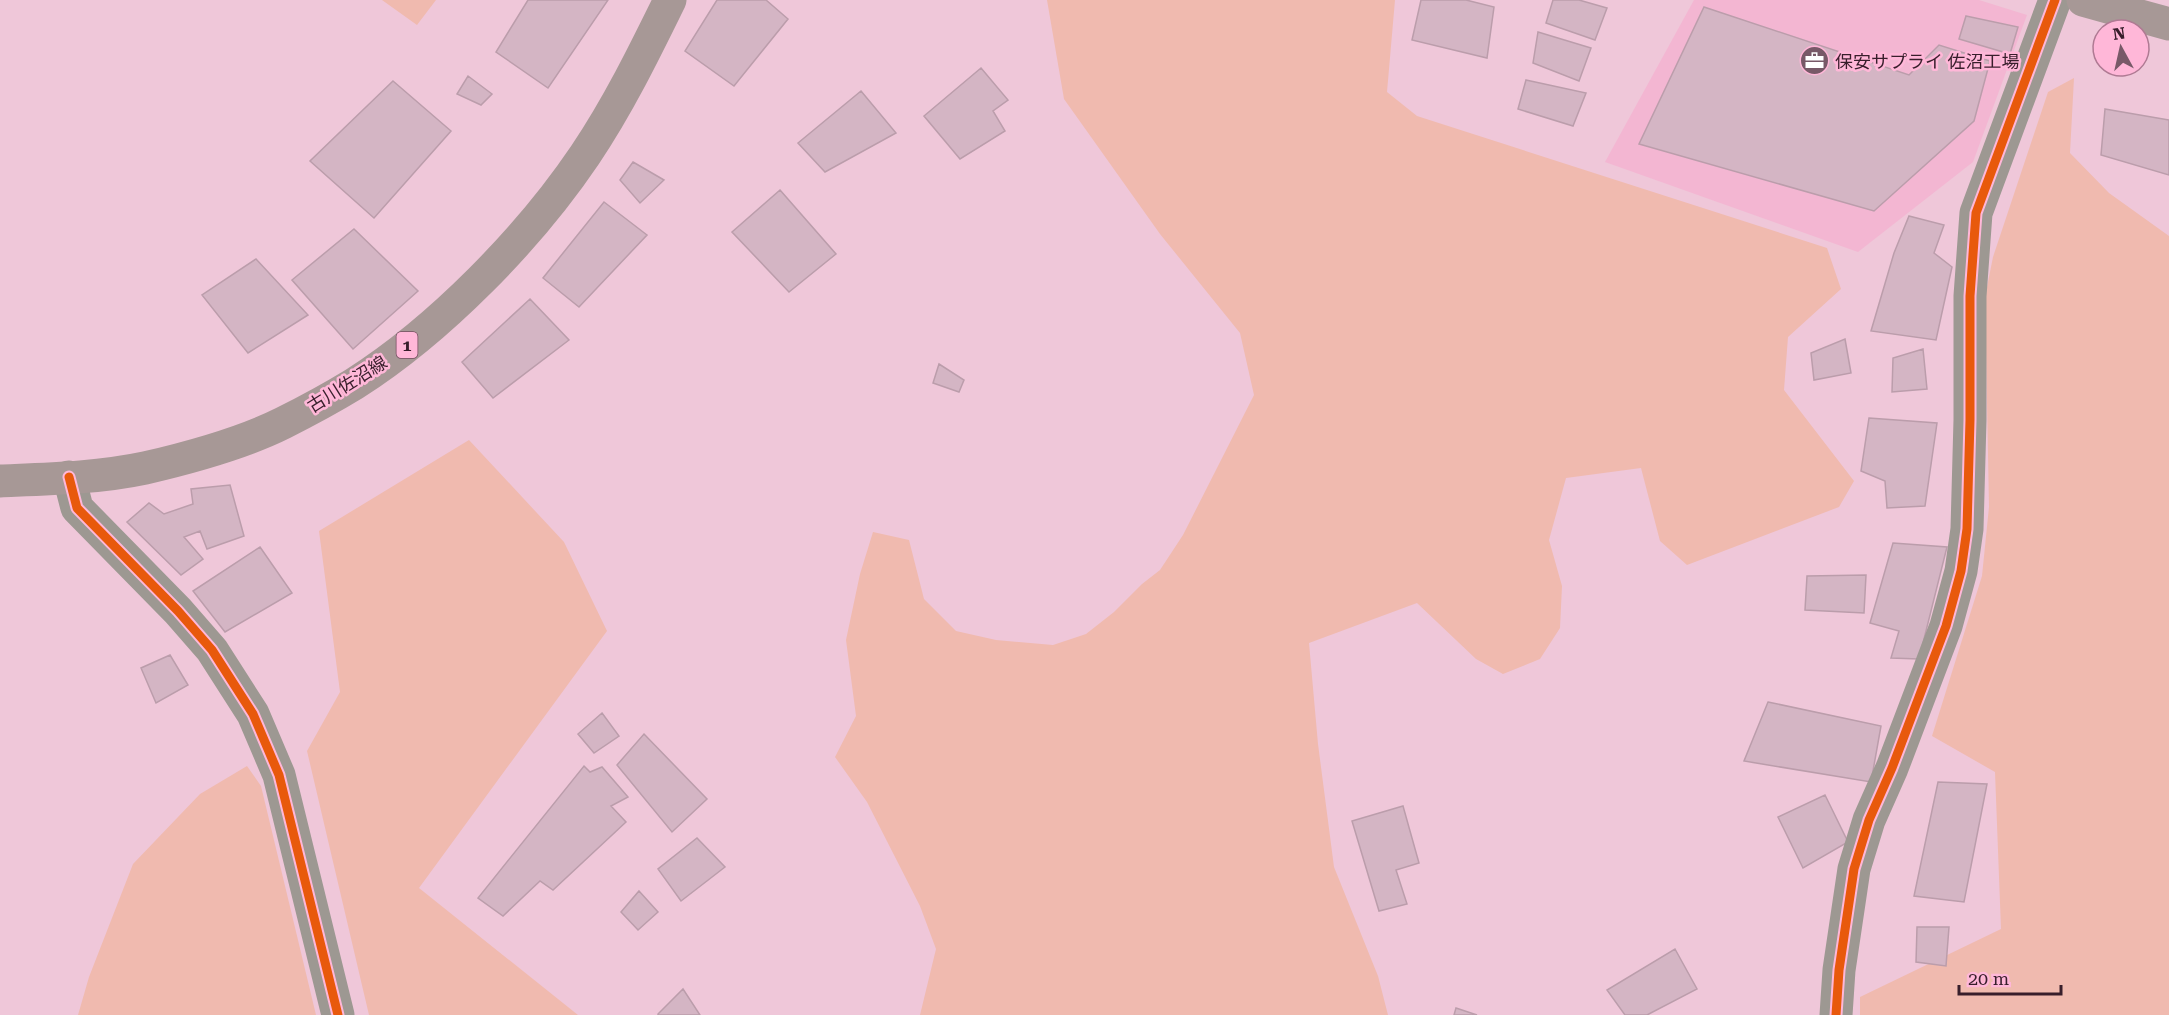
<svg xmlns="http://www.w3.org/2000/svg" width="2169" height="1015" font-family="'Roboto Serif','Noto Sans JP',serif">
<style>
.built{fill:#f3b6d2}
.green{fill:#f0baaf}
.building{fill:#d4b5c4;stroke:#bb9dab;stroke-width:1.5}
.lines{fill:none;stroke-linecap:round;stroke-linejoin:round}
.street{stroke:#9d9892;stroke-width:33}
.primary{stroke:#a79896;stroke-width:33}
.cycleway-casing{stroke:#ffb7d8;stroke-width:13}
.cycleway{stroke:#e8590c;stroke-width:9}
.labels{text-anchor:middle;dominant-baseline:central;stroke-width:5;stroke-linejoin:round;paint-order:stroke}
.shield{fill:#ffb7d8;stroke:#744c5f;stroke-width:1.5}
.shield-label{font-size:16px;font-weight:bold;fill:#381e2b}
.poi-label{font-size:18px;fill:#381e2b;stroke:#ffb7d8;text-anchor:start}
.street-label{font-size:18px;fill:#381e2b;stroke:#ffb7d8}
</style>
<rect width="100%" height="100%" fill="#efc7d9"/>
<path class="built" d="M1694,0H1979L2027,15L1973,162L1858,252L1605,162Z"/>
<path class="green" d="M382,0H436L417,25Z
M1047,0H1395L1387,92L1417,116L1827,248L1841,289L1788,337L1784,390L1854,481L1839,507L1687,565L1660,541L1641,468L1566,478L1549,540L1562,586L1560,628L1540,659L1503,674L1476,659L1417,603L1309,643L1318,744L1334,867L1378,976L1388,1015H920L936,949L920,906L867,802L835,757L856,716L846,640L860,574L873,532L909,540L924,599L956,631L996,640L1053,645L1086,634L1114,612L1142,584L1160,570L1183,535L1254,395L1240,333L1160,234L1064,99Z
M2074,78L2070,153L2109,193L2169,236V1015H1860V997L2001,929L1995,772L1932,736L1982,576L1989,507L1985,297L1993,257L2048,92Z
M469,440L564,542L607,631L419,888L578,1015H369L307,751L340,692L319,531Z
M247,766L261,786L316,1015H78L89,977L133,864L200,794Z"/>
<path class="building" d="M528,0H608L548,88L496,52Z
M717,0H766L788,19L734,86L685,51Z
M1421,0H1466L1494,7L1487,58L1412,40Z
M1553,0H1579L1607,8L1595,40L1546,23Z
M1704,7L1909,75L1939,45L1990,61L1974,121L1874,211L1639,144Z
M1966,16L2018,27L2010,54L1959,39Z
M1538,32L1591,48L1579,81L1533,63Z
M981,68L1008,100L993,111L1005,131L960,159L924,116Z
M468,76L492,94L481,105L457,94Z
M1526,80L1586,93L1573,126L1518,109Z
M393,81L451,131L374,218L310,161Z
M861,91L896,133L825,172L798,143Z
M2105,109L2169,120V175L2101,155Z
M633,162L664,180L640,203L620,180Z
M780,190L836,254L789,292L732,232Z
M604,202L647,235L579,307L543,278Z
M1909,216L1944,225L1934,253L1952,267L1936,340L1871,331L1894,253Z
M354,229L418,291L353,349L292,280Z
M256,259L308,315L248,353L202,295Z
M530,299L569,340L493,398L462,362Z
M1845,339L1851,373L1814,380L1811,353Z
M1923,349L1927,389L1892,392L1893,358Z
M939,364L964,380L959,392L933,383Z
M1869,418L1937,423L1925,506L1887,508L1885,481L1861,471Z
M230,485L244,536L207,549L200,531L184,537L203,559L181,575L127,522L149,503L164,514L193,504L191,489Z
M1893,543L1947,547L1919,659L1891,658L1899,631L1870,623Z
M260,547L292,593L225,632L193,591Z
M1866,575L1864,613L1805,610L1807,576Z
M170,655L188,685L156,703L141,668Z
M1768,702L1881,726L1871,782L1744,761Z
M602,713L619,736L594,753L578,734Z
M644,734L707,799L672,832L617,765Z
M584,766L590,772L602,767L628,797L611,806L626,822L553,890L540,881L503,916L478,898Z
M1938,782L1987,784L1964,902L1914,896Z
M1825,795L1848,842L1803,868L1778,817Z
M1403,806L1419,863L1396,870L1407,904L1379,911L1352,821Z
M697,838L725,867L681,901L658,869Z
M639,891L658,912L638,930L621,912Z
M1917,927H1949L1946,966L1916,962Z
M1675,949L1697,989L1647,1015H1625L1607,990Z
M683,989L700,1015H658V1014Z
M1456,1008L1477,1015H1454Z"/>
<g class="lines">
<path class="street" d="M69,477L77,508L178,611L212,650L253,714L279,775L338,1015
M1836,1015L1839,970L1854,869L1869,820L1892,768L1946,626L1961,571L1967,529L1970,420V296L1976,213L2055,0"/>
<path class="primary" d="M2083,0L2169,24
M0,481C48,479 98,478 145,468C188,458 243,443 283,423C307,411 331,398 354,384C439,330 529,238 585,155C618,106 644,53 670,0"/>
<defs>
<path id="cycleway" d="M69,477L77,508L178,611L212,650L253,714L279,775L338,1015
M1836,1015L1839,970L1854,869L1869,820L1892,768L1946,626L1961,571L1967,529L1970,420V296L1976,213L2055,0"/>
</defs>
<use href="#cycleway" class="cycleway-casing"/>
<use href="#cycleway" class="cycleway"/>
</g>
<defs>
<symbol id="office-disc" viewBox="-11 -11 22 22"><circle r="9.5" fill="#785968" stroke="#ffb7d8"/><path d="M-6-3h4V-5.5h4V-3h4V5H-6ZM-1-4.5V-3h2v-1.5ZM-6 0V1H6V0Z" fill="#fff"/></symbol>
</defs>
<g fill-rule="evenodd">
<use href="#office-disc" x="1798" y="44" width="33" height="33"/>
</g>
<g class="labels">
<rect class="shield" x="396.5" y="332" width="21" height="26" rx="4.5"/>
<g class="shield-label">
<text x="407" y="345">1</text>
</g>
<g class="poi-label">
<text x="1835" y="61">保安サプライ 佐沼工場</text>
</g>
<g class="street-label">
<text transform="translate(347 384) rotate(-32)">古川佐沼線</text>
</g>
</g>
<g transform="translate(2121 48) rotate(352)"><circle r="28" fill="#ffb7d8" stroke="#af7a93" stroke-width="1.5"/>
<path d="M0-4.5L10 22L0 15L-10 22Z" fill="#785968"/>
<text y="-9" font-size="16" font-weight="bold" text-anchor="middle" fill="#381e2b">N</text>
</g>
<path d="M1959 985v9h102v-9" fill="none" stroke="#381e2b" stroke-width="3"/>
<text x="1968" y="985" font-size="18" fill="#381e2b" stroke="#ffb7d8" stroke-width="4.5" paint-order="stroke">20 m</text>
</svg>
